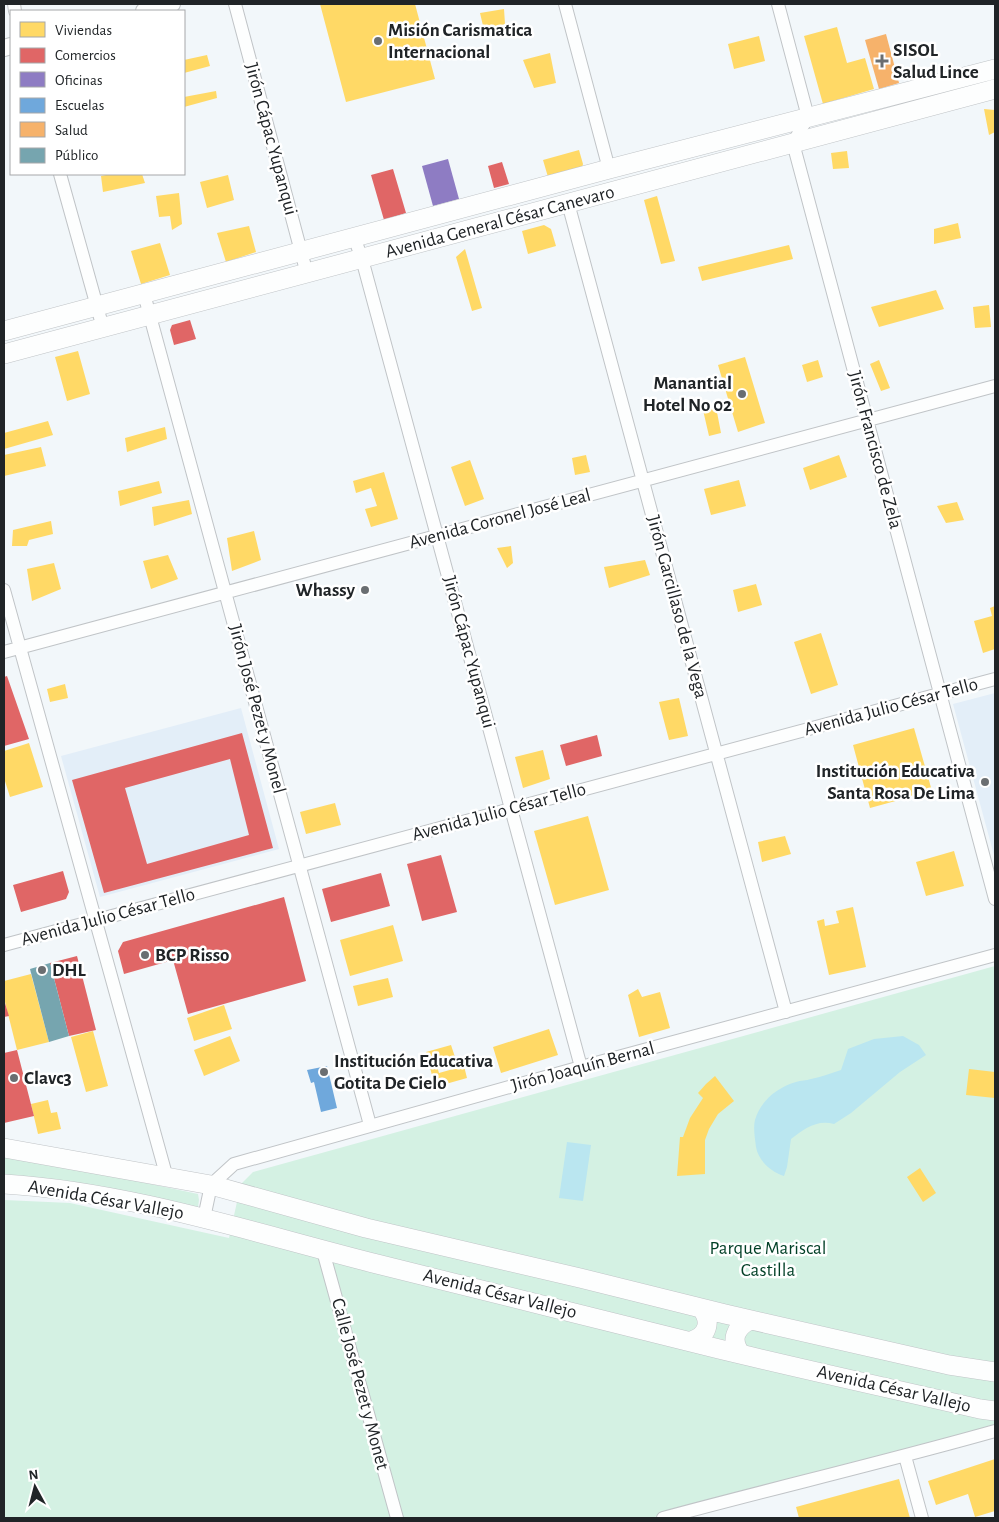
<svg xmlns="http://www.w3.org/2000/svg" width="999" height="1522" font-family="'Alegreya Sans',sans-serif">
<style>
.built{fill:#e3eef8}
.green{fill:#d4f1e3}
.water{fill:#bae6f0}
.homes{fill:#ffd966}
.shops{fill:#e06666;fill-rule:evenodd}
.offices{fill:#8e7cc3}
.schools{fill:#6fa8dc}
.health{fill:#f6b26b}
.public{fill:#76a5af}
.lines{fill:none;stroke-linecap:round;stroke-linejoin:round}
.minor-casing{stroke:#c0c4c7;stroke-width:14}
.tertiary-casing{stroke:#c0c4c7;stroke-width:18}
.secondary-casing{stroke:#c0c4c7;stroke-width:20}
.minor{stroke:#fdfefe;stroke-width:12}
.tertiary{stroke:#fdfefe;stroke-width:16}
.secondary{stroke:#fdfefe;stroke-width:19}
.poi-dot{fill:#6a6e71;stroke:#fff;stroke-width:2}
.labels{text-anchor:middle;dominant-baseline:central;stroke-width:5;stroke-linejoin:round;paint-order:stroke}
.poi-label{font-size:19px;font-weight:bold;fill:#202427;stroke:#fff;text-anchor:start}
.street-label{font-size:19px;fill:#202427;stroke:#fff}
.park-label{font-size:19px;fill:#003f26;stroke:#fff}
</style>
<rect width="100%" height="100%" fill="#f2f7fa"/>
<path class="built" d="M995,693V859L953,704Z
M241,708L279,849L100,897L61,756Z"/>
<path class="green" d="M995,966V1431L847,1466L651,1518H4V1200L70,1203L229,1238L241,1184L253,1172Z
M4,1158L38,1160L198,1194L199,1200L198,1207H192L4,1179Z"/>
<path class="water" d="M903,1036L919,1045L926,1055L900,1072L851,1113L834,1124C817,1119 804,1129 791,1139L787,1167L784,1176C771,1172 758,1160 756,1147C755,1138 753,1128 755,1120C760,1101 778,1087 796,1082C801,1080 806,1081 811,1079C821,1077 831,1073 841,1070L848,1049L874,1039Z
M567,1142L591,1145L583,1201L559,1198Z"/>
<path class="homes" d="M320,4H415L435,79L346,102Z
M504,9L505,24L484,30L480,13Z
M837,27L847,63L865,58L874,89L823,104L804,36Z
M759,36L765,61L734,69L728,44Z
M550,53L556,83L534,88L523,60Z
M207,55L210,66L184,73V60Z
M216,91L217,98L184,107V97Z
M984,109L995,110V132L989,135Z
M579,150L583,164L582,168L548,177L543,160Z
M847,151L849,168L833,169L831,153Z
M111,174H142L145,183L103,192L101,176Z
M228,175L234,200L207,208L200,182Z
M179,193L182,224L172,230L170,216L159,217L156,196Z
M657,196L675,261L661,264L644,200Z
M958,223L961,238L934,244V229Z
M544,225L551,229L556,246L528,254L522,231Z
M249,226L256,252L226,262L217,233Z
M160,243L170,275L141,284L131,251Z
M789,245L793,259L702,281L698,267Z
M465,249L482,308L472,311L456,257Z
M936,290L944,309L879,327L871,307Z
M989,305L991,327L975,328L973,307Z
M78,351L90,394L67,401L55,357Z
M745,357L765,423L738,432L718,365Z
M818,360L823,377L807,382L802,365Z
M879,360L890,388L881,391L870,364Z
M716,407L721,433L709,436L703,410Z
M48,421L53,435L4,449V433Z
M165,427L167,439L127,452L125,438Z
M41,447L46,466L4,476V455Z
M586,455L590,472L575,475L572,458Z
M839,455L847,477L810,490L803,468Z
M470,460L484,499L465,506L451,467Z
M384,472L398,519L371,527L365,509L377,506L371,488L356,493L353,481Z
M739,480L746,506L711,515L704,489Z
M159,481L162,493L120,506L118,491Z
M189,500L192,514L154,526L152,507Z
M957,502L964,520L946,523L937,506Z
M51,521L53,534L29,540L27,546H12L13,530Z
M254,531L261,560L232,571L227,538Z
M511,546L513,563L507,568L497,548Z
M168,555L178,579L151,589L143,561Z
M645,560L650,575L609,588L604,567Z
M54,563L61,589L32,601L27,569Z
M756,584L762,605L738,612L733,590Z
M995,606V649L983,653L974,621L992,616L990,608Z
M821,633L838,685L811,694L794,642Z
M65,684L68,698L50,702L47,689Z
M679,698L688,736L669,740L659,702Z
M914,728L932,791L870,808L853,745Z
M29,743L43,787L10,797L4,778V751Z
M543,750L550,779L523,788L515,757Z
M335,803L341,825L306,834L300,812Z
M588,816L609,890L555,905L534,831Z
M785,836L791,854L762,862L758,842Z
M954,851L964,886L926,896L916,862Z
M853,907L866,967L829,975L817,921L824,919L825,926L839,923L836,911Z
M393,925L403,961L350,976L340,940Z
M31,974L49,1042L17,1050L4,998V981Z
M388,978L393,997L358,1006L353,986Z
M638,989L642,997L660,992L670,1028L639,1037L628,995Z
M224,1005L232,1029L194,1041L187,1018Z
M549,1029L558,1055L501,1073L493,1047Z
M93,1031L108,1086L86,1092L71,1037Z
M230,1036L240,1061L204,1076L194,1050Z
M451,1045L455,1057L436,1063L439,1073L464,1066L467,1078L435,1087L426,1052Z
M969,1069L995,1072V1098L966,1095Z
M715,1076L734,1101L718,1114L709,1129L705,1140V1174L677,1176L680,1137H683L690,1118L703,1098L698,1093L706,1084Z
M48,1100L51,1113L57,1112L61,1129L38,1134L31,1104Z
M920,1168L936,1193L923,1202L907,1177Z
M995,1459V1511L975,1517L968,1494L936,1505L928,1481Z
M899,1479L910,1518H799L796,1507Z"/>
<path class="shops" d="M502,162L509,184L494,188L488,166Z
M393,169L406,213L384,220L371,175Z
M190,320L196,339L174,345L170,330L172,325Z
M7,676L29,739L4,746V677Z
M242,733L273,848L104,893L72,780ZM230,759L249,835L147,864L125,788Z
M597,735L602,756L566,766L560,745Z
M441,855L457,912L422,921L407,864Z
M63,871L69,892L66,899L21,912L13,885Z
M381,873L390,906L331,922L322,889Z
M284,897L306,981L188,1014L173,960L124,974L118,951L123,942Z
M77,956L96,1030L69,1036L50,963Z
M4,1000L9,1016L4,1017Z
M17,1050L34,1116L4,1123V1053Z"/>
<path class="offices" d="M448,159L459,199L433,206L422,166Z"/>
<path class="schools" d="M327,1066L337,1108L321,1112L314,1082L311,1083L307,1070Z"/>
<path class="health" d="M886,34L899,83L879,89L865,40Z"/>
<path class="public" d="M50,963L69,1036L49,1042L30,969Z"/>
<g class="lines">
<defs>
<path id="minor" d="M14,4L15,11
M235,4L307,274
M565,4L609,169
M778,4L808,117L793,143L995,899
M60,174L103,328
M568,203L786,1012
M354,237L362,259L581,1067
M144,294L370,1125
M4,590L167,1178
M4,652L995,386
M4,945L995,679
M204,1218L211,1185L234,1164L581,1067L995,955
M323,1251L397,1518
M905,1456L922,1518
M663,1518C774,1488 885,1462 995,1431"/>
<path id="tertiary" d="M144,11L172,4
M4,48L11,46"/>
<path id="secondary" d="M4,331L609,169L995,69
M4,354L995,89
M4,1148L211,1185L366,1228L580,1278L725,1314L949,1365L995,1372
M4,1184C131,1192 254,1233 377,1264C491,1292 605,1321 719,1349C806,1370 893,1389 980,1409L995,1411
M691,1341C708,1336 712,1321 701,1308
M741,1354C730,1340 735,1328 750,1320"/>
</defs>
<use href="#minor" class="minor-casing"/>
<use href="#tertiary" class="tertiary-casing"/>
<use href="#secondary" class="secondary-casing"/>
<use href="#minor" class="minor"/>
<use href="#tertiary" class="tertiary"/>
<use href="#secondary" class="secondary"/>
</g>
<g class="poi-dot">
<circle cx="378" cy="41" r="5"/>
<path d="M879.5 53.5h5v5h5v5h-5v5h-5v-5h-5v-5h5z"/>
<circle cx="742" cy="394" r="5"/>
<circle cx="365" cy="590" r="5"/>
<circle cx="985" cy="782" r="5"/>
<circle cx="145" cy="955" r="5"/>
<circle cx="42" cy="970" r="5"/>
<circle cx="324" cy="1072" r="5"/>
<circle cx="14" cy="1078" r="5"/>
</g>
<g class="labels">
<g class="poi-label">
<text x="388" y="30">Misión Carismatica<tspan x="388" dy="22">Internacional</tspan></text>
<text x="893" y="50">SISOL<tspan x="893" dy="22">Salud Lince</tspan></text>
<text x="732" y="383" text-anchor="end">Manantial<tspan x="732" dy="22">Hotel No 02</tspan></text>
<text x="355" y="590" text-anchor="end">Whassy</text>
<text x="975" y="771" text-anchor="end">Institución Educativa<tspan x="975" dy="22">Santa Rosa De Lima</tspan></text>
<text x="155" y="955">BCP Risso</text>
<text x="52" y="970">DHL</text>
<text x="334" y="1061">Institución Educativa<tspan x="334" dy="22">Gotita De Cielo</tspan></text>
<text x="24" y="1078">Clavc3</text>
</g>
<g class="street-label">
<text transform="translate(271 139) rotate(75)">Jirón Cápac Yupanqui</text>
<text transform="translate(500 222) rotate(-15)">Avenida General César Canevaro</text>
<text transform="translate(875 450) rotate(75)">Jirón Francisco de Zela</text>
<text transform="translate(500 519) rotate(-15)">Avenida Coronel José Leal</text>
<text transform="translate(677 607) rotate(75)">Jirón Garcillaso de la Vega</text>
<text transform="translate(469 652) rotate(75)">Jirón Cápac Yupanqui</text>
<text transform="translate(891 707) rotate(-15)">Avenida Julio César Tello</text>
<text transform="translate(257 709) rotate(75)">Jirón José Pezet y Monel</text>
<text transform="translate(499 812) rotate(-15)">Avenida Julio César Tello</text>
<text transform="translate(108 917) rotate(-15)">Avenida Julio César Tello</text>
<text transform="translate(583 1067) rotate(-15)">Jirón Joaquín Bernal</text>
<text transform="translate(106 1200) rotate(10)">Avenida César Vallejo</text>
<text transform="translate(500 1294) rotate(14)">Avenida César Vallejo</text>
<text transform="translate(360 1384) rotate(75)">Calle José Pezet y Monet</text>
<text transform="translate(894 1389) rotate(13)">Avenida César Vallejo</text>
</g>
<g class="park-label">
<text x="768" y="1248">Parque Mariscal<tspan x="768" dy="22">Castilla</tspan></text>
</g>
</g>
<rect width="999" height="1522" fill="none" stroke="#202427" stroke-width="10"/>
<rect x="10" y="10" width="175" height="165" fill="#ffffff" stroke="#a6a7a9"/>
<rect x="20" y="22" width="25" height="15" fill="#ffd966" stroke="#a6a7a9"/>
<text x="55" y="35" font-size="15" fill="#202427">Viviendas</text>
<rect x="20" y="48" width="25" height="15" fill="#e06666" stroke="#a6a7a9"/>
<text x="55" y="60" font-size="15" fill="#202427">Comercios</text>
<rect x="20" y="72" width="25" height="15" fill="#8e7cc3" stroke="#a6a7a9"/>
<text x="55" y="85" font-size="15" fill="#202427">Oficinas</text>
<rect x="20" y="98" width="25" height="15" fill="#6fa8dc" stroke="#a6a7a9"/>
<text x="55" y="110" font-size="15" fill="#202427">Escuelas</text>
<rect x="20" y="122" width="25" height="15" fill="#f6b26b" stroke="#a6a7a9"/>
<text x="55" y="135" font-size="15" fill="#202427">Salud</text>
<rect x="20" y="148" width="25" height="15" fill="#76a5af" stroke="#a6a7a9"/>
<text x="55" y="160" font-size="15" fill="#202427">Público</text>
<g transform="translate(35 1487) rotate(353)" stroke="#ffffff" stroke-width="4" paint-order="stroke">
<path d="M0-4L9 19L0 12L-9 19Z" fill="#202427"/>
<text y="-8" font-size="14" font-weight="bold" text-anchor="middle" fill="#202427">N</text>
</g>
</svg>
